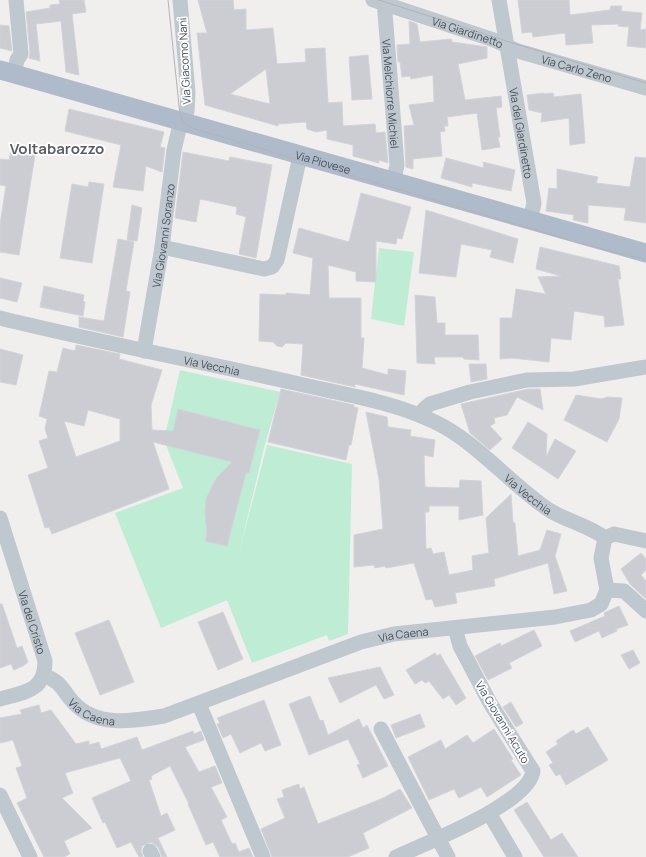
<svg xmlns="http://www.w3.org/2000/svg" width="646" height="857" font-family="Manrope,sans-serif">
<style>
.green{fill:#bfecd4}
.building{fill:#cbcdd2;stroke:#d2d4d9;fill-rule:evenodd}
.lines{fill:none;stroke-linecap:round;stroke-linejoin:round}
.minor{stroke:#bfc7cf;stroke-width:15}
.major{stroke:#afbbcb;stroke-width:19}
.tram{stroke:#b1b3b8;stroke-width:1}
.labels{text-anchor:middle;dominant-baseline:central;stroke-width:3.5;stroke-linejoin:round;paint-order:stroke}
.street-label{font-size:11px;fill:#47505a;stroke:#fff}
.district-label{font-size:15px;font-weight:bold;fill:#5b5e63;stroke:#fff}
</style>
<rect width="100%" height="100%" fill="#f1eeee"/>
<path class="green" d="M379,248L414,252L404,326L371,319Z
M180,370L280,392L264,448L239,553L267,445L352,464L348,634L329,641L327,635L252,663L227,600L161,628L115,513L183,488L164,440Z"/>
<path class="building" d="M59,0H84L86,12L72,14L79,75L66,72L61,21L36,24L40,61L29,58L30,53L26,12L50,8V5L60,4Z
M198,0H233L234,10L246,9V30L273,28L277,64L306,62L305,49L325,48L328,103L342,102L343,126L375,124L376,133L385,132L388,163L379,160V163L353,156V145L327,139V130L316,132L307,129L306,122L278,124V126L205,105L197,33H207ZM266,69L270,104L230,94Z
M518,0H569L570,15L610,10L611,6H622L621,11L642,13L640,30L646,29V48L627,46L629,27L618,26L619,24L591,25L593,43L566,45L565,33L533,37L532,32L522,33Z
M409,21L417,24L420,42L451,39L452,42L487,47V58L458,64L465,100L501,96L502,107L496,108L500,137H498L500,147L482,150L477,113L447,117L448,126H444L445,131L440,132L442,156L413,159V169L406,167L404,126L414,125L409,105L434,102L433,75L411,79L410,76L402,77L400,62H398L397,45L410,44Z
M0,25L9,26L12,51L0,48Z
M368,55L372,99L352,100L349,57Z
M544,93V94L553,93L554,97L581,94L585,143L570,145L569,118L541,122L542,113L529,110L527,95Z
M69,109L164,132L160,147L165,148L162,172L146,166L143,191L113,187L121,145L65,131Z
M12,145L36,149L19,255L0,252V224L6,186L0,185V159L9,160Z
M183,152L229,161L230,157L272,165L256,258L239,254L246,217L236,214L237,207L200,199L196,222L175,218Z
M635,157L646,158V223L624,220L626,208L588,205V223L573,220L574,215L546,211L549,188L557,189V169L598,177L596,183L630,187Z
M446,158L484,168L483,162L515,170L511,191L472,183V187L441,178Z
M89,182L104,184L92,263L60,258L72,184L88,187Z
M361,193L411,207L402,239L397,238L396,244L376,241V282L356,281V272L328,265L329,298H361V338H364L362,368L388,375V369L406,371L404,395L355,384V387L301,375L303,344L286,343L282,347L277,346L273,342L259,341L260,294L286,295V293L310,295L313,258L293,253L299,228L349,242Z
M132,205L142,208L137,241L127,240Z
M426,210L518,239L513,263L490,257L492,250L461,244L456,277L419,273Z
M118,239L134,242L126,291L130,292L123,337L79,327V317L104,321Z
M540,247L619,266L621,279H618L624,325L605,327L604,316L574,311L571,340L551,338L549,362L512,358L500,359V318H512L516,289L546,294L538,277L561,276L536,269Z
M0,278L22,283L17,302L0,298Z
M44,286L84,295L83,301L85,302L83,316L40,307Z
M415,295L435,297L437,323H445V335H478L479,360L464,359L463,357H434L435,364L417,363Z
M76,345L120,354L119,359L162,370L151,405L152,430L173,431L178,409L260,430L249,473H246L227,546L205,541L207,534L205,513L206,499L212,486L218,476L232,462L153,442L169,489L52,534L49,527L45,528L28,475L48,468L39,441L48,438L45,429L47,419L39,416L49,371L57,372L63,348L75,351ZM88,410L120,419V441L76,457L64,421L84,426Z
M0,349L23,355L16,385L0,382Z
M469,364H486L487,379L471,382Z
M281,389L354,405V407L358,408L351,445H349L346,460L268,442Z
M528,389H540L543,410L517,397L507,415L494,418L495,423L490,426L502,439L490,450L470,433L461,404Z
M576,395L601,399L608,397L622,398L619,419L607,442L564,420Z
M366,412L387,417L388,427L411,430L410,436L435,440L433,457L424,455L425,487L459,488L460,480L481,481L483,515L459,520V506H429V512H425L426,549L431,548L433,554L444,552L449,575L473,570L472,556L489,553L486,518L511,494L513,522L515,523L518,556L540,550L547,530L561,534L555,556L567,591L554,594L548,563L494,579L495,586L455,593L457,603L435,607L432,599L426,600L414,563L386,568L385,566L375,568L374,565L354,567V535L383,529L379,479Z
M528,422L547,434L546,457L555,439L576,451L558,479L512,448Z
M641,553L646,559V570L641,575L646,581V599L630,584L621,569Z
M0,604H2L17,648L22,646L28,662L23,666L14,670L11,664L0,668Z
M619,606L628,625L616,629L617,631L602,638L599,631L575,642L570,631L605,616L604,613Z
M223,612L243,659L218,670L198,622Z
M109,620L134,682L100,695L75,633Z
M534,630L542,646L509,663L512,668L488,680L475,656L500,643L501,646Z
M633,650L640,663L629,669L621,655Z
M435,653L437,656L440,654L466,698L456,705L449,695L443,699L429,681L425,683L422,680L415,684L406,670Z
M380,667L394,695L384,699L376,685L340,703L328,678Z
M310,696L320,721L323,720L328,735L359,719L363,728L367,725L388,766L363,778L357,765L360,764L348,739L309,755L289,704Z
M264,700L281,745L265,751L261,743L240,753L231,734L223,738L217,724L220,723L217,718Z
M511,702L523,723L516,727L503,707Z
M39,705L41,713L51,710L76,744L89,741V745L99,742L101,749L137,737L142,750L193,731L194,734L201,731L204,740L185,747L199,772L215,766L222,783L211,787L227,817L221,820L232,844L235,843L239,852L249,848L253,857H220L213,842L206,845L188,804H189L170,766L151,776L152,779L149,780L161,816L167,813L175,830L158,838L167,857H162L158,847L151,842L142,846L141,851L143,857H139L131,842L117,848L105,822L103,823L92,798L131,781L120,758L65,773L73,793L62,798L92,828L64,841L70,854L64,857H44L17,803L27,798L16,768L22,766L13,740L0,743V718L22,714L20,710Z
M420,714L425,727L396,738L391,725Z
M588,727L608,760L566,785L560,774L556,776L549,765L553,763L546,752L558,744L556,741L573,730L576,734Z
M494,729L513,759L511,760L521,775L487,797L481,787L459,798L454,789L429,800L408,757L441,740L445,749L467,735L473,743Z
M299,784L300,789L304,787L318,824L381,799L400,789L412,808L363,833L369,848L348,857H272L261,829L285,818L277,799L284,797L282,790Z
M527,802L551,840L562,833L578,857H544L514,810Z"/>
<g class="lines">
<g class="minor">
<path id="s1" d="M373,0L494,40L518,51L646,88"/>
<path id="s2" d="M384,0L397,165L393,183"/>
<path id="s3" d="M499,0L534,203L530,221"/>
<path d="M14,74L17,60L21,54L16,0"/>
<path d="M162,247L264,269L272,267L277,260L300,156"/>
<path id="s4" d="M0,318C98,342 197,361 295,383C341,394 392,401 435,422C477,442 510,484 549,510C567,521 590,526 605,538"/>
<path id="s5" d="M144,351L162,247L174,150L179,129L187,111L188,93L180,0"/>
<path d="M422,416L424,409L430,404L470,392L527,380L574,379L646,367"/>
<path id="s6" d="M0,518L45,661C45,692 24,692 0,699"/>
<path d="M605,538L614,534L646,541"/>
<path d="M607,590L624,591L646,611"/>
<path id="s7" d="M44,676C60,680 63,691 73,702C96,728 133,721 164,716L361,642L394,634L555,617L591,610L601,604L607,590L601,558L605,538"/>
<path d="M199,704L263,857"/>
<path d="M381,729L448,857"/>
<path d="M0,795L30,857"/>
<path d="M489,813L515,857"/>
<path d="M150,851L153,857"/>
<path d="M396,857C425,843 529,804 533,771L490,703L460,646L455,628"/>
</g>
<path class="major" id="s8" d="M0,70L646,253"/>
<path class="tram" d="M168,0L180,115L183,122L189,127L579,243L646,260
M379,0L519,45L646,83"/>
</g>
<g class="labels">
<g class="street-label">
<text stroke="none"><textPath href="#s1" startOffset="100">Via Giardinetto</textPath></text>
<text transform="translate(184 61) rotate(-93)">Via Giacomo Nani</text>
<text stroke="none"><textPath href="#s1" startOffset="215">Via Carlo Zeno</textPath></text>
<text stroke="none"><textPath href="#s2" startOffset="94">Via Melchiorre Michiel</textPath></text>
<text stroke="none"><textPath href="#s3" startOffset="135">Via del Giardinetto</textPath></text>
<text stroke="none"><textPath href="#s8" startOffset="336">Via Piovese</textPath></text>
<text stroke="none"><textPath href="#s5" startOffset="117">Via Giovanni Soranzo</textPath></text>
<text stroke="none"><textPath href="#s4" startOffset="217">Via Vecchia</textPath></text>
<text stroke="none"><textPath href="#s4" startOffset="566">Via Vecchia</textPath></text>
<text stroke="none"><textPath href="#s6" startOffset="109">Via del Cristo</textPath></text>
<text stroke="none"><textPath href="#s7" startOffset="390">Via Caena</textPath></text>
<text stroke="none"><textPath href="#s7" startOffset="62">Via Caena</textPath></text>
<text transform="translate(503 722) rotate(59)">Via Giovanni Acuto</text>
</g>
<g class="district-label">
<text x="57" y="148">Voltabarozzo</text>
</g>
</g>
</svg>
